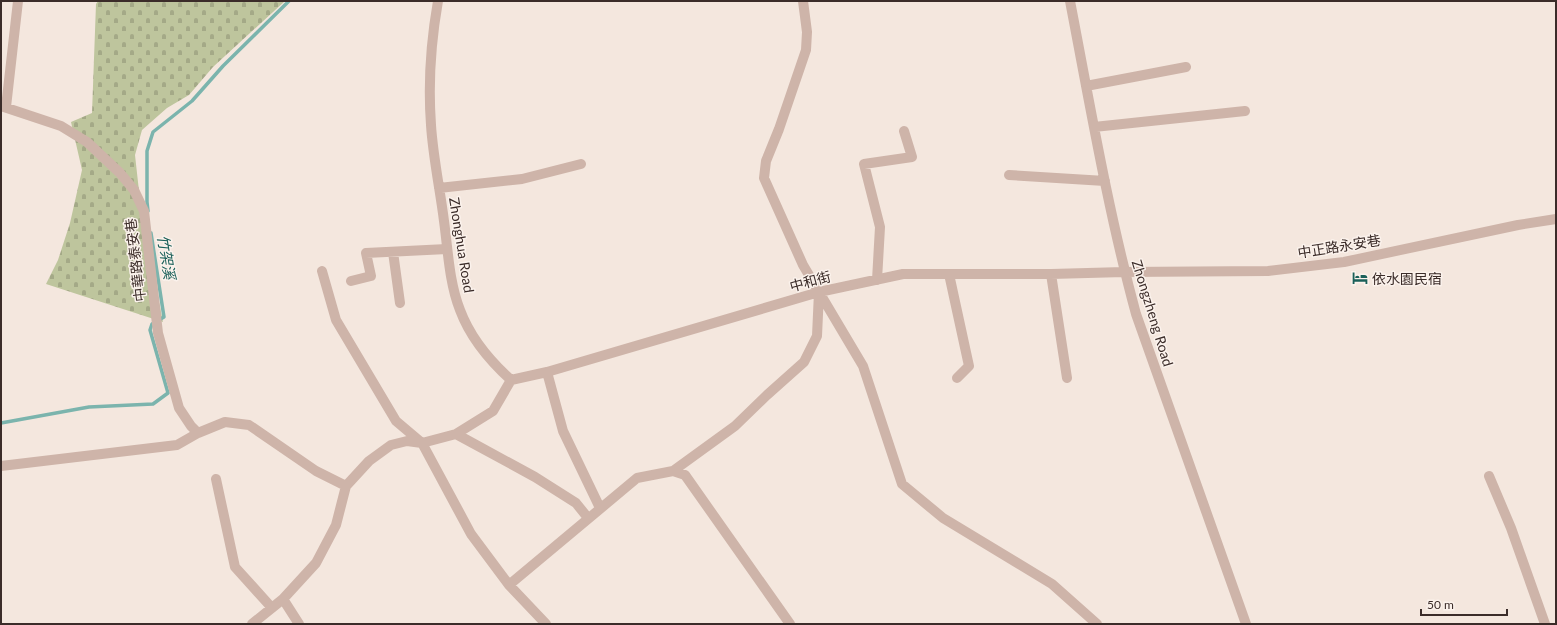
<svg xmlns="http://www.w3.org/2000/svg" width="1557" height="625" font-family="Lato,'Noto Sans TC',sans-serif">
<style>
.cemetery{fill:url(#cemetery-stones)}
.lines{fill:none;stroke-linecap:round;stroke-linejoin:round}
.stream{stroke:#7bb4ad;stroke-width:3.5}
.minor{stroke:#ceb4a9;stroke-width:10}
.labels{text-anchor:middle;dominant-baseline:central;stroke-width:3;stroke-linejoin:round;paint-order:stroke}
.street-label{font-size:14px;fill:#3b2c29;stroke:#fbf2ec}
.poi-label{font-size:14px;fill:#3b2c29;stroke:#fbf2ec;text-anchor:start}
.water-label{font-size:15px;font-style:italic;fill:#1b6059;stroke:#fbf2ec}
</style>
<defs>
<pattern id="cemetery-stones" width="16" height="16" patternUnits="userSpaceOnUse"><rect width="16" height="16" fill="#bec59d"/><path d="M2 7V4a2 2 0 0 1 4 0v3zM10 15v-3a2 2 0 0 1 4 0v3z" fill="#a4a987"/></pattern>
</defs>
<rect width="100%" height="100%" fill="#f4e7de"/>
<path class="cemetery" d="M98,1H285L213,67L189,95L167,108L142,130L135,155L142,218L163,322L46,284L58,260L70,223L82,170L71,122L92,113L96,4Z"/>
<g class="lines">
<path class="stream" d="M148,211L147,202V151L153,132L192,101L223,66L289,1
M1,423L89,407L153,404L168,393L150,330L152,324L164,317L151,233"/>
<path class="minor" d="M803,1L807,32L806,50L779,129L766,161L764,178L803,265L863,366L902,484L943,518L1052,584L1097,624
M1070,1C1090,105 1108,211 1136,314L1246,624
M1086,86L1186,67
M1,106L61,126L87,142L120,173L134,190L144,211L158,333L179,408L191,426L198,433
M6,107L18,1
M1094,127L1245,111
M1009,175L1105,181
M439,188L522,179L581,164
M393,252L400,303
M322,271L336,320L396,421L422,443L471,534L509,585L546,624
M949,274L969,366L957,378
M1051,274L1067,378
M877,280L880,227L864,164L912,157L904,131
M351,281L371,276L366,253L447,249
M547,372L563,431L600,508
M511,380L547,372L819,292L903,274H1051L1124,272L1268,271L1344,262L1518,225L1556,219
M456,434L535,477L576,503L588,518
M1,466L177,445L198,433L225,422L249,425L316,471L346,486L369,461L391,445L407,441L422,443L456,434L493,411L511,380C490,361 470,337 460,310C449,282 448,250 444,221C440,189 433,157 431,125C428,84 431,41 438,1
M673,471L735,426L767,395L804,362L817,336L819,292
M1489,476L1511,528L1545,624
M216,479L235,567L272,608
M509,585L637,478L673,471L685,475L790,624
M283,599L299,624
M252,624L283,599L316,563L336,525L346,486"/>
</g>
<defs>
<symbol id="hotel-bare" viewBox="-9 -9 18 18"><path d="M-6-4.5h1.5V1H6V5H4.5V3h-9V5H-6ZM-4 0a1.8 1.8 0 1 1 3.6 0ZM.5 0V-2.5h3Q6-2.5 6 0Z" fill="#1b6059" stroke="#fbf2ec" stroke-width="2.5" paint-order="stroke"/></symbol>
</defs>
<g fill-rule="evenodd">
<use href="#hotel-bare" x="1349" y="267" width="22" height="22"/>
</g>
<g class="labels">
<g class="street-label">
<text transform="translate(462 245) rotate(81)">Zhonghua Road</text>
<text transform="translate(1339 246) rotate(-9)">中正路永安巷</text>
<text transform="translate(135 260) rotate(-97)">中華路泰安巷</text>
<text transform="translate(810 281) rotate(-15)">中和街</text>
<text transform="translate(1153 313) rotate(73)">Zhongzheng Road</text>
</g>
<g class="poi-label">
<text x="1372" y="278">依水園民宿</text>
</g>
<g class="water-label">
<text transform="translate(167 257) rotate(81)">竹架溪</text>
</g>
</g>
<rect width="1557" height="625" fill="none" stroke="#3b2c29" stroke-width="4"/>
<path d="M1421 609v6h86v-6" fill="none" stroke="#3b2c29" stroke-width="2"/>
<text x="1427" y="609" font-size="12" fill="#3b2c29" stroke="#fbf2ec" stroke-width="3" paint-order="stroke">50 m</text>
</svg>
